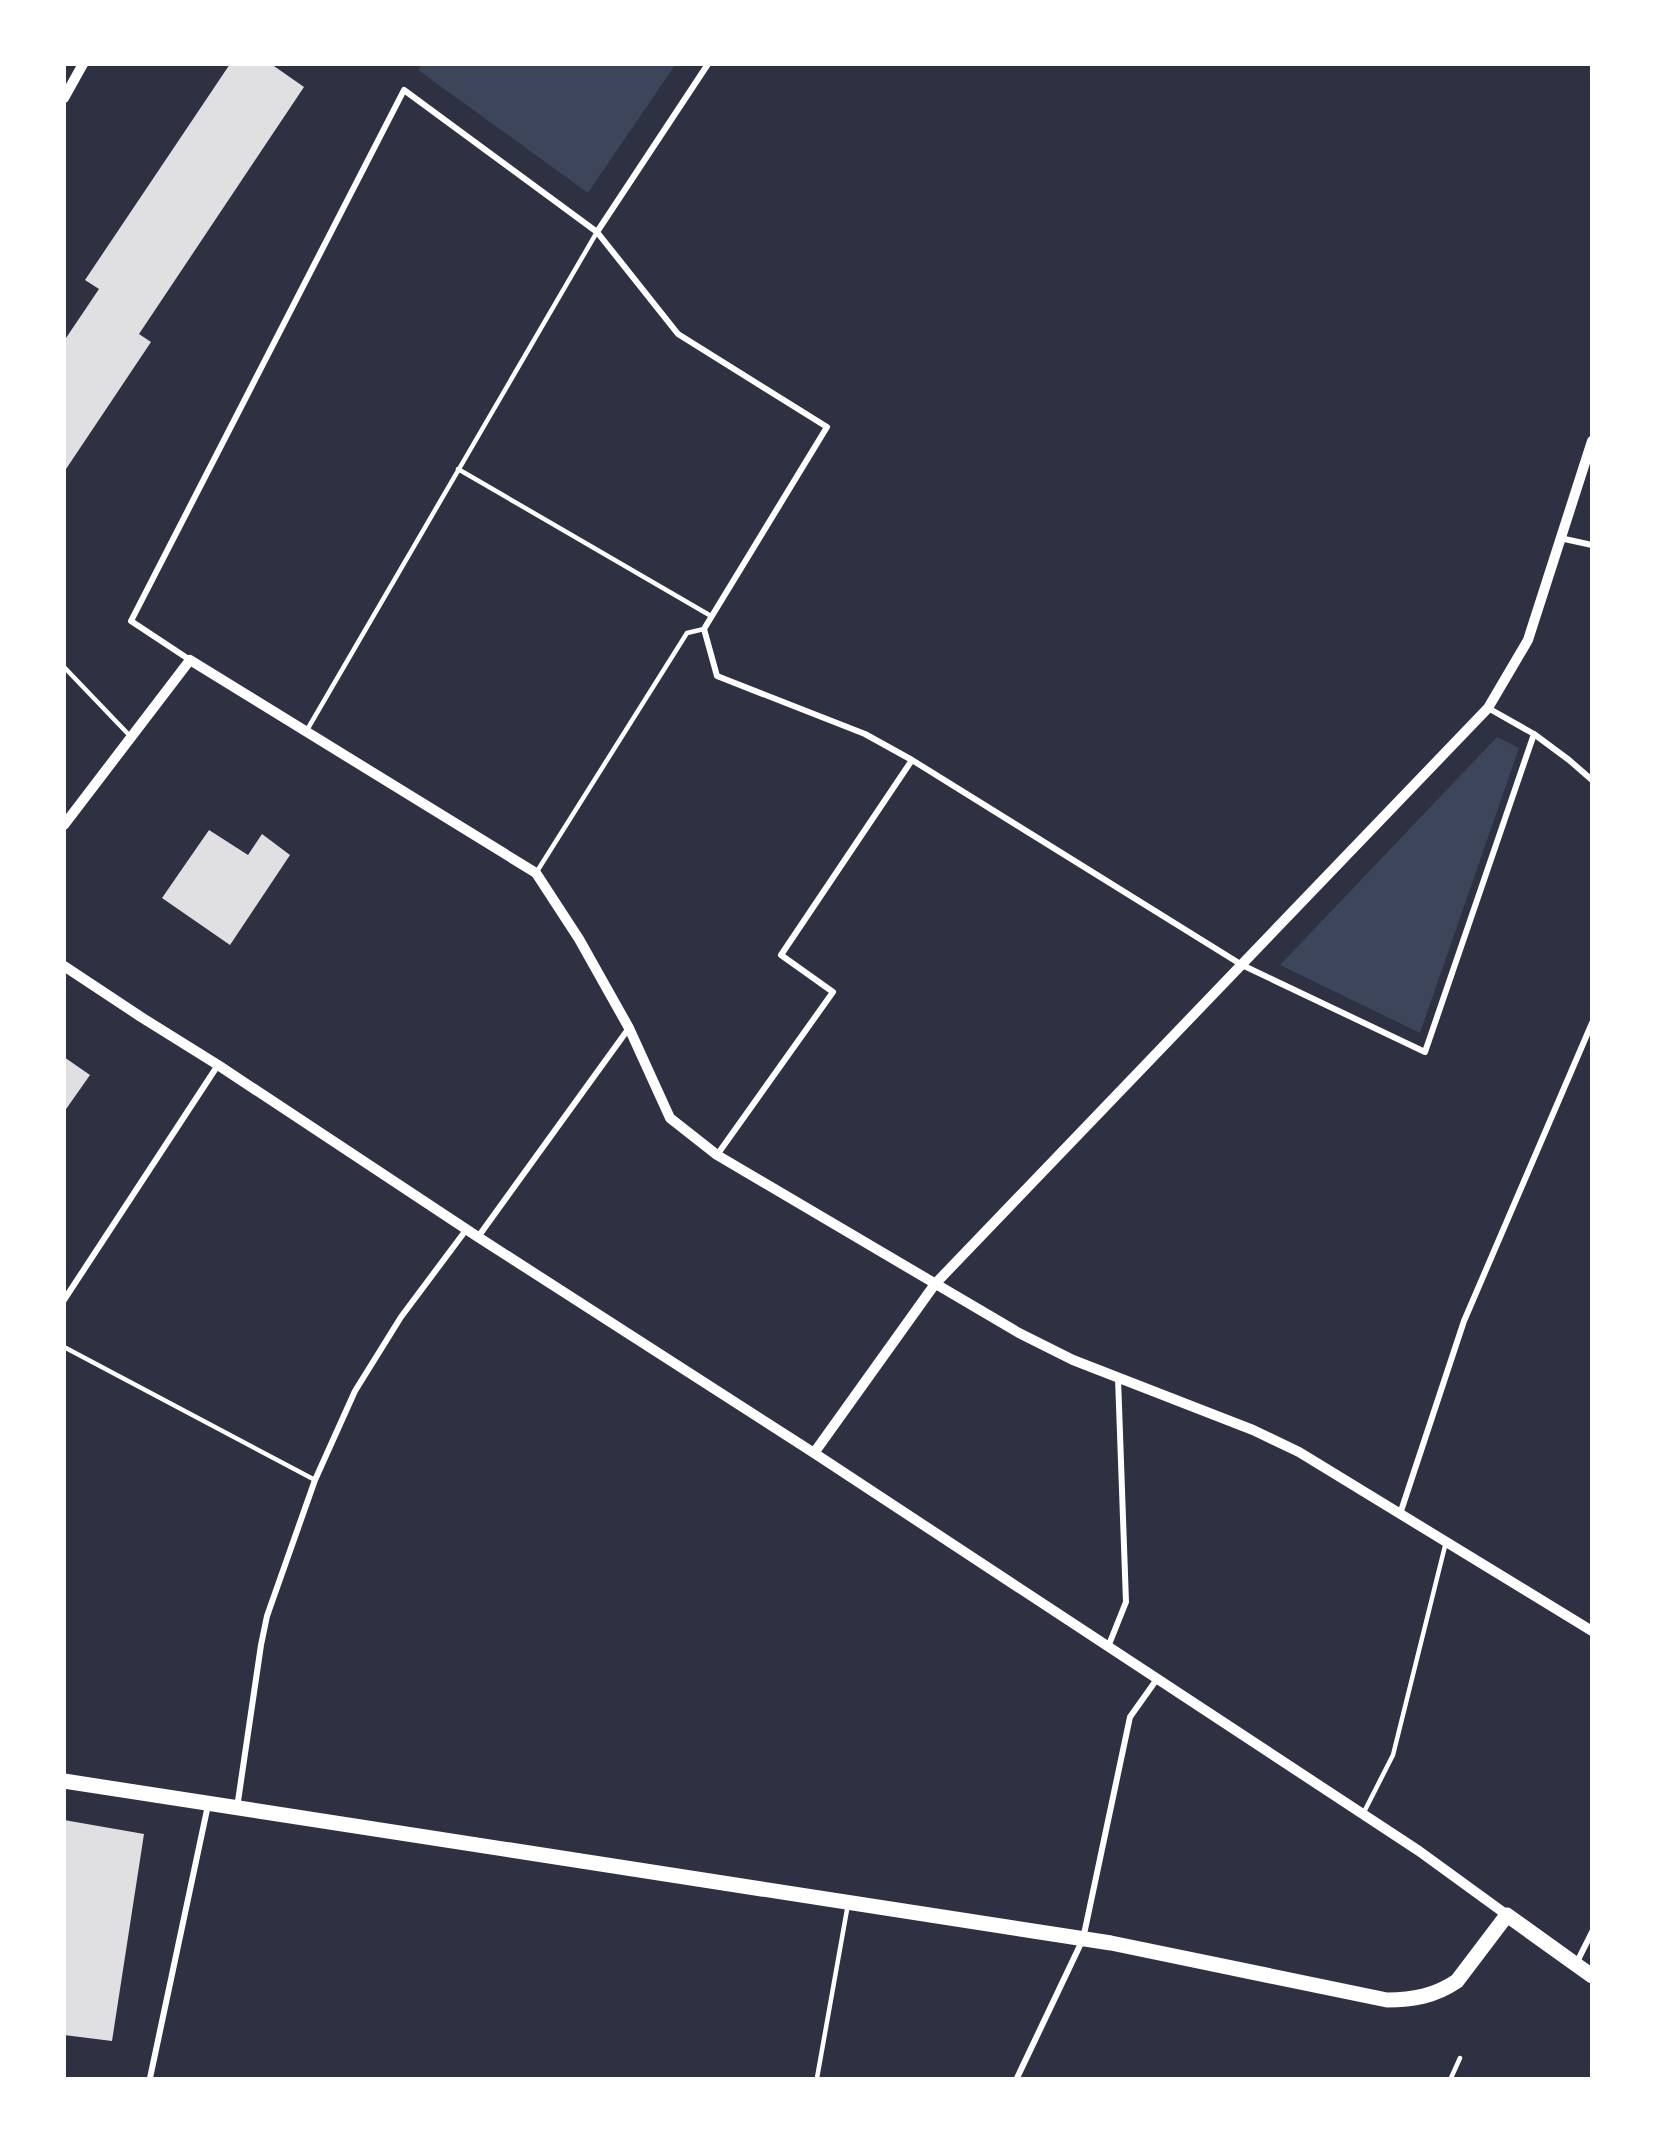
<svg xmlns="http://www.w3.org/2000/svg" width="1656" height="2143" font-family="'Roboto Serif',serif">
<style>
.green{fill:#3c4559}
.building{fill:#e0e0e3}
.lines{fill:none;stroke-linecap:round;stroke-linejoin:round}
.service{stroke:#fff;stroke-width:4.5}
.minor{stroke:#fff;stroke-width:6}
.tertiary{stroke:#fff;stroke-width:10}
.primary{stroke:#fff;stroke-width:15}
</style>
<rect width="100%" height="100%" fill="#2d3142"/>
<path class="green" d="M422,64H675V65L588,193L418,70Z
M1497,737L1519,748L1420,1033L1280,965Z"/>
<path class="building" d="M230,64H271L304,87L139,334L151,342L64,472V341L99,289L85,280Z
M209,830L248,855L262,834L290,855L230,945L162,898Z
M64,1057L90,1075L64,1112Z
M64,1820L144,1834L112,2041L64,2035Z"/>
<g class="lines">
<path class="service" d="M458,469L711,616
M64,667L131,737
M307,730L597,232
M536,873L687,633L704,629
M64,1347L315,1480
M1363,1814L1393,1755L1446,1542
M817,2078L848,1904
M1451,2078L1460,2058"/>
<path class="minor" d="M597,232L708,64
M1560,538L1592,545
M190,660L131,621L404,90L597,232L678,334L827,427L704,629L717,676L865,734L912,760L1242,965L1425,1052L1534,734L1488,708
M1534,734L1569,760L1592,780
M717,1155L833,992L781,955L912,760
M478,1237L629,1028
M64,1300L218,1065
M1400,1514L1464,1321L1592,1023
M1108,1647L1126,1602L1118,1378
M237,1808L261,1645L267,1616L315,1480L355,1391L401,1317L466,1230
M1576,1964L1592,1932
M150,2078L208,1805
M1017,2078L1083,1939L1130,1717L1157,1679"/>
<path class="tertiary" d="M64,98L83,64
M64,825L190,660L536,873L579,939L629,1028L670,1118L717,1155L1019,1333L1073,1360L1253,1430L1299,1452L1592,1631
M64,966L141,1017L218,1065L478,1237L814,1453L1419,1851L1507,1915
M814,1453L935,1284L1488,708L1528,640L1592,441"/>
<path class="primary" d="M64,1781L1111,1943L1387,2000C1413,2000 1435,1996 1457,1981L1507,1915L1592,1976"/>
</g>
<rect width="1656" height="2143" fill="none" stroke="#ffffff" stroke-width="132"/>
</svg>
